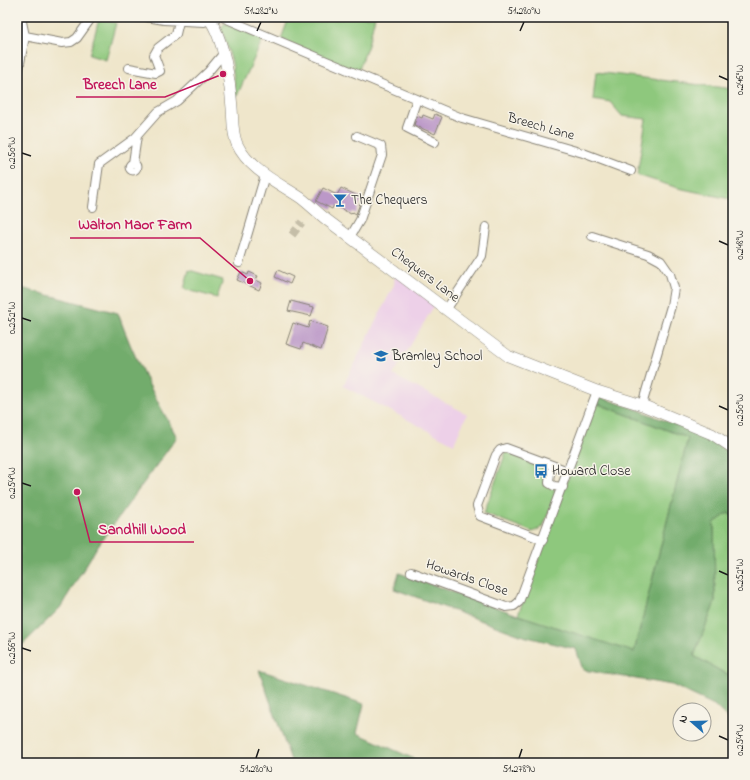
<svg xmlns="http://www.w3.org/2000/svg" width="750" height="780" font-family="'Indie Flower',sans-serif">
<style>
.built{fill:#edd0e8}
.green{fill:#8ec87d;stroke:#55724c}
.forest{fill:#72ac6c;stroke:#476444}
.building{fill:#bb98c8}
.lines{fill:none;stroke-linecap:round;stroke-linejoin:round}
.minor-tunnel{stroke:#c5bea8;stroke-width:8;stroke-dasharray:8 4;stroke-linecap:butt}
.minor-casing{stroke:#868174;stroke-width:10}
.major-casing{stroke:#868174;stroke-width:12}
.minor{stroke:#fff;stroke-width:8}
.major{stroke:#fff;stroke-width:11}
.ticks{fill:none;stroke:#1c1c1c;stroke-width:1.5}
.labels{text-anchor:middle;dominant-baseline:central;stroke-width:3;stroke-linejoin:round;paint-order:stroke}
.street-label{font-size:14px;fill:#1c1c1c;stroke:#f7f3e8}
.poi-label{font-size:14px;fill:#1c1c1c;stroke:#f7f3e8;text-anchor:start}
.leader{fill:none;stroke:#c2185b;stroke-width:1.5}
.callout-dot{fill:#c2185b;stroke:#f7f3e8;stroke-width:1.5}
.callout-label{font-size:15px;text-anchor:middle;font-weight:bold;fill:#c2185b;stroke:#f7f3e8;stroke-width:3;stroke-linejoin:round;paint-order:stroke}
.neatline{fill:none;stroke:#1c1c1c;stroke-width:1.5}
.ticks-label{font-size:10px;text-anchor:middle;fill:#1c1c1c}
</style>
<rect width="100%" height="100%" fill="#f7f3e8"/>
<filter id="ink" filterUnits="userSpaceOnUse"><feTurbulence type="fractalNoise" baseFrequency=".025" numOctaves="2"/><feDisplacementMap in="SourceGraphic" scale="8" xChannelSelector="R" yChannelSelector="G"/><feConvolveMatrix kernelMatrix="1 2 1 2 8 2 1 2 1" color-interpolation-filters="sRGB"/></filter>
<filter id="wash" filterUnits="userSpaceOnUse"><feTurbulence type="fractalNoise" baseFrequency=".012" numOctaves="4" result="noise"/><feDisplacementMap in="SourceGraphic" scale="16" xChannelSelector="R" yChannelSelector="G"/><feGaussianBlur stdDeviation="0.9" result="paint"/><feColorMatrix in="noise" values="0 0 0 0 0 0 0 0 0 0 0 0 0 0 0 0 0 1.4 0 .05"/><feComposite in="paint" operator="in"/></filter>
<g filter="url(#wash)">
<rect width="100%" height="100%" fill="#efe6cb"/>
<path class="built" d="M395,274L435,304L393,375L467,414L454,444L343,386L394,285Z"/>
<path class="green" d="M281,17H375L368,45L358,72L281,39L287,23Z
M99,19L116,23L106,60L89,55Z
M225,23L263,39L236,98L232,62L221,28Z
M596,72L733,89V159L730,199L678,188L637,175L646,119L622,116L610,102L593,99Z
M189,270L223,280L217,298L184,289Z
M596,403L688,438L634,653L518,615Z
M506,452L550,467L545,478L547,484L557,491L543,527L533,532L484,513Z
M728,513L733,515V673L726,674L694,656L715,602L714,523Z"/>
<path class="forest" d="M17,287L118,313C133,356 154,396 177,437L97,547L60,608L17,650Z
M599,397L639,410L710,439L733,456V515L728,513L714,523L715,602L694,656L726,674L733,673V723L714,705L672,685L583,670L576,649L523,636L394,589L399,573L518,615L634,652L688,438L596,403Z
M259,670L364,704L357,733L423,763H292Z"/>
<g id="blocks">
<path class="building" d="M435,114L442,117L435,134L414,125L417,116L422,118L423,115L433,119Z
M323,188L337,195L341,188L362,198L356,214L353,212L351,214L334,205L332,209L316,201Z
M278,270L293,277L290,284L275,277Z
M241,272L248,275L249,272L258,276L256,280L262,283L259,290L237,280Z
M291,301L314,307L311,316L288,311Z
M310,321L328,327L321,350L303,343L301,349L286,344L293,323L308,328Z"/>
</g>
</g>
<g filter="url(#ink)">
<use href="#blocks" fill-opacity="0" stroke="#868174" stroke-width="1"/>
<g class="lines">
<path class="minor-tunnel" d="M292,235L302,222"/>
<defs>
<path id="minor" d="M147,17L164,20L204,22L218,17
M222,17L462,118L583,153L631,171
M17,34L25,36L21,17
M129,68L156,73L160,71L154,55L158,48L176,34L180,17
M17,79L25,36L62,43L71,42L77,38L92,17
M417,99L407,128L435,142
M133,163L137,136
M129.5 167a3.5 3.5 0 1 1 7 0a3.5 3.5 0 1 1-7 0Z
M93,207L99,164L135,138L158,112L177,101L208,72L223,54
M592,236L648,254L661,261L670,274L674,288L671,306L642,405
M350,237L360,220L382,155L381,146L357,136
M239,263L265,175
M446,310L482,256L486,227
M556,467L550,472L549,483L554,486L563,487
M543,540L480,516L477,506L496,455L500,450L506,448L568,471
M411,572L506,607L514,606L519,602L597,391"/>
<path id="major" d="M208,17C224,38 230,82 232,108C233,119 232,133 237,144C249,170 279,183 301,198C310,205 318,213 327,220L508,356L597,391L642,405L712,434L733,448"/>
</defs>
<use href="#minor" class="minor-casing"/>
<use href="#major" class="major-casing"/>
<use href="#minor" class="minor"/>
<use href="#major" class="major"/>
</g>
</g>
<path class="ticks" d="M257,31L261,22M520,31L524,22M719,76L728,80M22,153L31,156M719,241L728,245M22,318L31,321M719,406L728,410M22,483L31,486M719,571L728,575M22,648L31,651M719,736L728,740M256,758L259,749M519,758L522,749"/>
<defs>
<symbol id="bar-bare" viewBox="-9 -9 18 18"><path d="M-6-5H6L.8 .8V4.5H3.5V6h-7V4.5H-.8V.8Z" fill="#1f6fb2" stroke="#f7f3e8" stroke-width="2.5" paint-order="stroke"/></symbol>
<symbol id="school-bare" viewBox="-9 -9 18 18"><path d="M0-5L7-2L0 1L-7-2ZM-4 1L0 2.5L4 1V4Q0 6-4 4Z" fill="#1f6fb2" stroke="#f7f3e8" stroke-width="2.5" paint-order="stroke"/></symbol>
<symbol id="bus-bare" viewBox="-9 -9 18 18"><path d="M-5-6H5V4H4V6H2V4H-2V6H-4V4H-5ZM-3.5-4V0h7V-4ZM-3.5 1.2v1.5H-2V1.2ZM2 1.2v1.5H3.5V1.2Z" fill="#1f6fb2" stroke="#f7f3e8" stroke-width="2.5" paint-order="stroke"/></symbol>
</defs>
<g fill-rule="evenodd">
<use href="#bar-bare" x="330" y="190" width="20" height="20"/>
<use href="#school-bare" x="371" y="346" width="20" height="20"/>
<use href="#bus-bare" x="531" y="461" width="20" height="20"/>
</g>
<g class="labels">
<g class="street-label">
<text transform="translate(541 127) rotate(16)">Breech Lane</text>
<text transform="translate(425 275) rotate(37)">Chequers Lane</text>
<text transform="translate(467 578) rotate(19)">Howards Close</text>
</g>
<g class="poi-label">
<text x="351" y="200">The Chequers</text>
<text x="392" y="356">Bramley School</text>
<text x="552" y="471">Howard Close</text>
</g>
</g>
<path class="leader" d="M223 74L165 97H76M250 281L200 238H70M77 492L90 542H194"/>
<g class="callout-dot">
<circle cx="223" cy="74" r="4"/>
<circle cx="250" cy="281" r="4"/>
<circle cx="77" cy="492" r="4"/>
</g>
<g class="callout-label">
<text x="120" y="89">Breech Lane</text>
<text x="135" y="229">Walton Maor Farm</text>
<text x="142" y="534">Sandhill Wood</text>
</g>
<rect width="750" height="780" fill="none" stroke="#f7f3e8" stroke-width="44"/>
<g transform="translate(692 722) rotate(290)"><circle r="19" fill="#f7f3e8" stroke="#9f9d96"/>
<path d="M0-3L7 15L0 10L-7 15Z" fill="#1f6fb2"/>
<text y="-6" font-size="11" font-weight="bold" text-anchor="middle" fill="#1c1c1c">N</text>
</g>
<rect x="22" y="22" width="706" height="736" class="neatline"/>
<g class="ticks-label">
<text x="261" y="14">51.282°N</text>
<text x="524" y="14">51.280°N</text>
<text transform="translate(739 80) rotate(-90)" y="4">0.246°W</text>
<text transform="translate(11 153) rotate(-90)" y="4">0.250°W</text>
<text transform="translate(739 245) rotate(-90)" y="4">0.248°W</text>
<text transform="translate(11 318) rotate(-90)" y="4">0.252°W</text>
<text transform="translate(739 410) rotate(-90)" y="4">0.250°W</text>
<text transform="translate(11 483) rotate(-90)" y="4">0.254°W</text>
<text transform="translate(739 575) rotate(-90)" y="4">0.252°W</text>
<text transform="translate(11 648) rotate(-90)" y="4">0.256°W</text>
<text transform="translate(739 740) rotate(-90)" y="4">0.254°W</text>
<text x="256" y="772">51.280°N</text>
<text x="519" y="772">51.278°N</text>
</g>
</svg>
